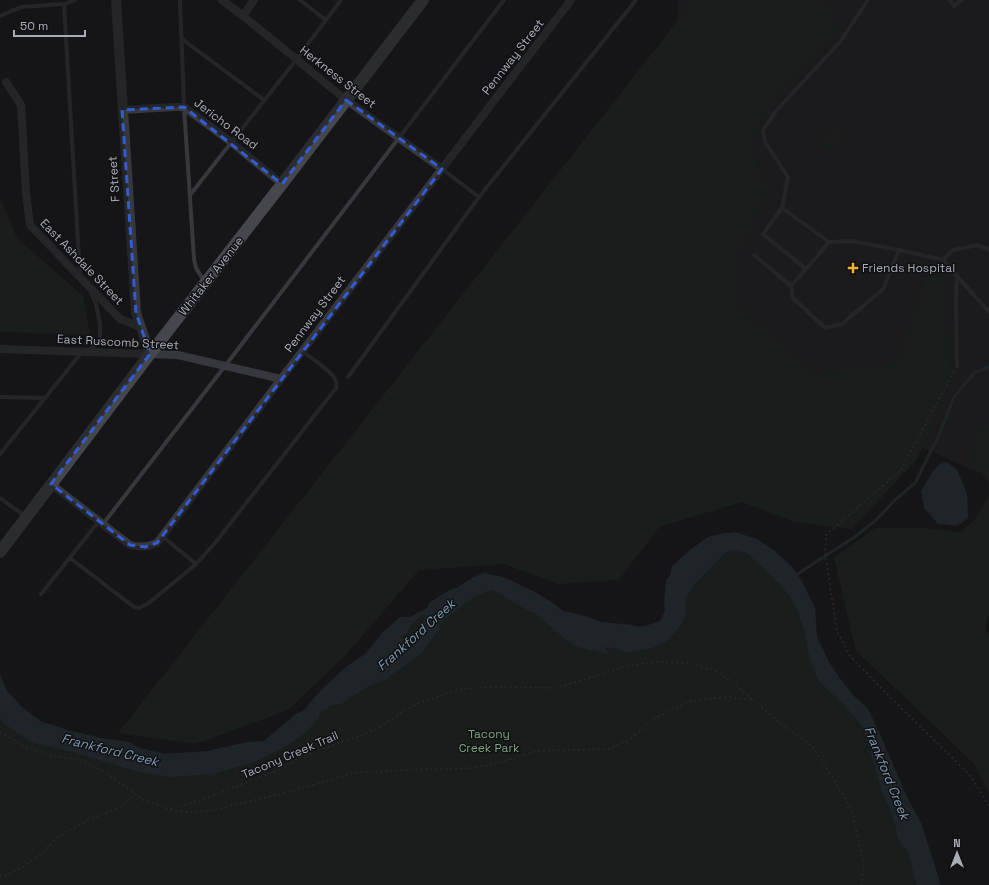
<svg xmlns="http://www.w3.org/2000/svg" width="989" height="885" font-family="'Space Grotesk',sans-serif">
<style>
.built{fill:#222225}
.green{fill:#1e261f}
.water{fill:#2c353c;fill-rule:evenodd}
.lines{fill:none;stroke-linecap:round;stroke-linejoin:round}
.stream{stroke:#2c353c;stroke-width:3}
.path{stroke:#3d3f44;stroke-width:1.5;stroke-dasharray:2 3;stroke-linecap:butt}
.service{stroke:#37383d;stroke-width:4}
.minor{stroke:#37383d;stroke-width:8}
.tertiary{stroke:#37383d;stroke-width:10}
.secondary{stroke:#45474d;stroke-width:12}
.marked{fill:none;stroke:#325cd3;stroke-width:3;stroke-dasharray:8 5;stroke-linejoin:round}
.poi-dot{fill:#f2b134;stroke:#111113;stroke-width:1.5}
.labels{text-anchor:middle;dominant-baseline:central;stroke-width:3;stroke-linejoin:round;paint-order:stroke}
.street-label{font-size:12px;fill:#a8adb8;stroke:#111113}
.poi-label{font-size:12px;fill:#a8adb8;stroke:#111113;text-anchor:start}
.park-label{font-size:12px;fill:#7fa381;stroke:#111113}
.water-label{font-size:13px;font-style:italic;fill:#7f9bb3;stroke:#111113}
</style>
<rect width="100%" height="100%" fill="#161618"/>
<path class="built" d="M678,0H989V477L822,403L733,309L676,78Z"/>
<path class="green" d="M694,0H824L838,31L771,103L749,144L766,190L737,255L736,306L815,375L898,364L926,276L944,277L949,379L938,413L917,459L852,529L794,522L742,502L659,527L619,580L558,584L505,564L419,570L345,656L288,710L195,744L118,733Z
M834,125L844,133L830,150L820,142Z
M0,198L17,238L83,296L90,335L2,332L0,333Z
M989,422V483L972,463L975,431Z
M989,496V618L988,615L985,628L989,636V793L974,764L912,704L856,651L834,558L875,528H925L961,532L975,519Z
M737,540L782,563L818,655L865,710L932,885H0V677L8,705L39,735L151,766L253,754L371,655L389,632L486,578L580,627L673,629L697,552Z"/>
<path class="water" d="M947,462L957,470L967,493L968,518L957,526L938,524L924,508L921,491L933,471L940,464Z
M735,532L757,539L775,551L793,568L804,585L815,608L817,637L830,664L842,681L855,697L868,709L879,732L908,799L921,823L941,885H917L907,850L902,846L897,836L896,826L882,791L863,727L846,707L819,681L814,671L808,651L805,633L795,604L781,585L747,553L732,550L725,553L696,583L685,599L686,613L681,625L666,642L652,648L627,653L613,648L604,647L609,654L577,647L564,638L535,613L529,611L493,590C474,593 455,612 439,624L440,629L422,653L386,679L365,688L341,704L332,705L320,712L319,718L305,733L281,749L255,762L212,774L169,777L139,772L72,752L33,743L2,722L0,719V674L7,691L21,706L40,721L71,731L101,738L129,742L140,748L165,754L208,751L247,742L264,741L297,713L303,711L321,690L346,667L365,654L382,633L400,617H410L427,608L429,603L446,592L458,587L472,578L484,573L499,576L513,581L520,585L533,591L553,603L563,611L579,614L601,622L632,625C640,629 652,624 660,621L665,611L664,602L665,593L666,581L670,576L672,566L690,550L708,537L720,534ZM426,614L419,631L414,637L402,639L401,636L407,634C409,625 418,617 426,614Z"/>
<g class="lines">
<path class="stream" d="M795,577L802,571L856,536L875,521L895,500L915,483L939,435L954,397L974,373L989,366"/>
<path class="path" d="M954,371L901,470L826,535L825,556L827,566L837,631L849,655L888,695L969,774L989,806
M0,732L24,746L53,756L80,760L105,772L143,800L169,809L176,811L192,812L209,811L293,791L352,773L425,769H454L471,768L491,765L536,751L608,749L629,740L655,718L691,701L716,698L729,697L755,701L774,718L813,747L835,781L852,811L864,865L861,885
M170,809L201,800L274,772L301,757L375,730L404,711L419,703L460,689L494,687L556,688L628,666L656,662L689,663L716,671L735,684L754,701
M0,875L5,876L23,867L41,854L59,836L88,820L111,811L122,806L134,794"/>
<path class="service" d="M180,0L184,107L194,259L196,268L204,281
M300,0L326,20
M949,0L954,6L962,0
M64,4L80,276
M0,16L21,7L64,4L75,0
M182,39L264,100
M442,169L479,197
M190,195L292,65L341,0
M782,208L829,242L806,269L763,234L782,208L788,177L765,142L763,130L776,111L840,42L868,0
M899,250L943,260
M989,250L978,245L953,250L943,260L989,312
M754,255L791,286L806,269
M791,286L793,298L825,328L842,324L883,289L899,250L852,241L829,242
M88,351L93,347L100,339V324L96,304L91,292
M957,366L956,300L957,277
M348,377L479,197L636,0
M0,397L45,398
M0,454L82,352
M0,498L26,517
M103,524L225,366L504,0
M162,536L196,564
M70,558L134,607L139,608L149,603L196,564L215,543L336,388C336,387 337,383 336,382C335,373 310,357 302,351
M41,594L99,521"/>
<path class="minor" d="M222,0L243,16L290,54L346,100L442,169
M243,16L254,0
M6,82L21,105L26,193L30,225L120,319L141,327
M122,110L175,107H184L231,142L282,184
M0,349L178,355L281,379
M51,484L130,545C140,548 148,547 157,543L281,379L571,0"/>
<path class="tertiary" d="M116,0L136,313L150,354"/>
<path class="secondary" d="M0,552L150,354L282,184L423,0"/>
</g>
<path d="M0 0H989V885H0ZM346,100L442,169L157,543L145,547L130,545L51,484L150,354L136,313L122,110L184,107L282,184Z" fill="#161618" fill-opacity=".55" fill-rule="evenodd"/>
<path class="marked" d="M346,100L442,169L157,543L145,547L130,545L51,484L150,354L136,313L122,110L184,107L282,184Z"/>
<path class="poi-dot" d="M851 262h4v4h4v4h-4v4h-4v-4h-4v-4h4z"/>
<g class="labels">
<g class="street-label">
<text transform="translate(513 57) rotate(-52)">Pennway Street</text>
<text transform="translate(338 77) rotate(38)">Herkness Street</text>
<text transform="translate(226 124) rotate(37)">Jericho Road</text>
<text transform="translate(114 179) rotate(-94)">F Street</text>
<text transform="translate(82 262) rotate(46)">East Ashdale Street</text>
<text transform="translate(211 276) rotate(-52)">Whitaker Avenue</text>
<text transform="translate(315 314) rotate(-53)">Pennway Street</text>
<text transform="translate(118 342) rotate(3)">East Ruscomb Street</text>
<text transform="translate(290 755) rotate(-23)">Tacony Creek Trail</text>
</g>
<g class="poi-label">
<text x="862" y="268">Friends Hospital</text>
</g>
<g class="park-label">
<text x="489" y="734">Tacony<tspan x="489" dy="14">Creek Park</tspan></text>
</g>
<g class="water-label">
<text transform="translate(416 635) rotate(-42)">Frankford Creek</text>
<text transform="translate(110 750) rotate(14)">Frankford Creek</text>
<text transform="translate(887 773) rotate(68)">Frankford Creek</text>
</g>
</g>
<g transform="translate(957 853)" stroke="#111113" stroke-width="3" paint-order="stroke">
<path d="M0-3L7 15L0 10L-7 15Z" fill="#a8adb8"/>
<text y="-6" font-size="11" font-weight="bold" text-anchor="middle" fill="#a8adb8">N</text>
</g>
<path d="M14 30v6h71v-6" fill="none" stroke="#a8adb8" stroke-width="2"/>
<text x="20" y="30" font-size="12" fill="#a8adb8" stroke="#111113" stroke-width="3" paint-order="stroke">50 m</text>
</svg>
